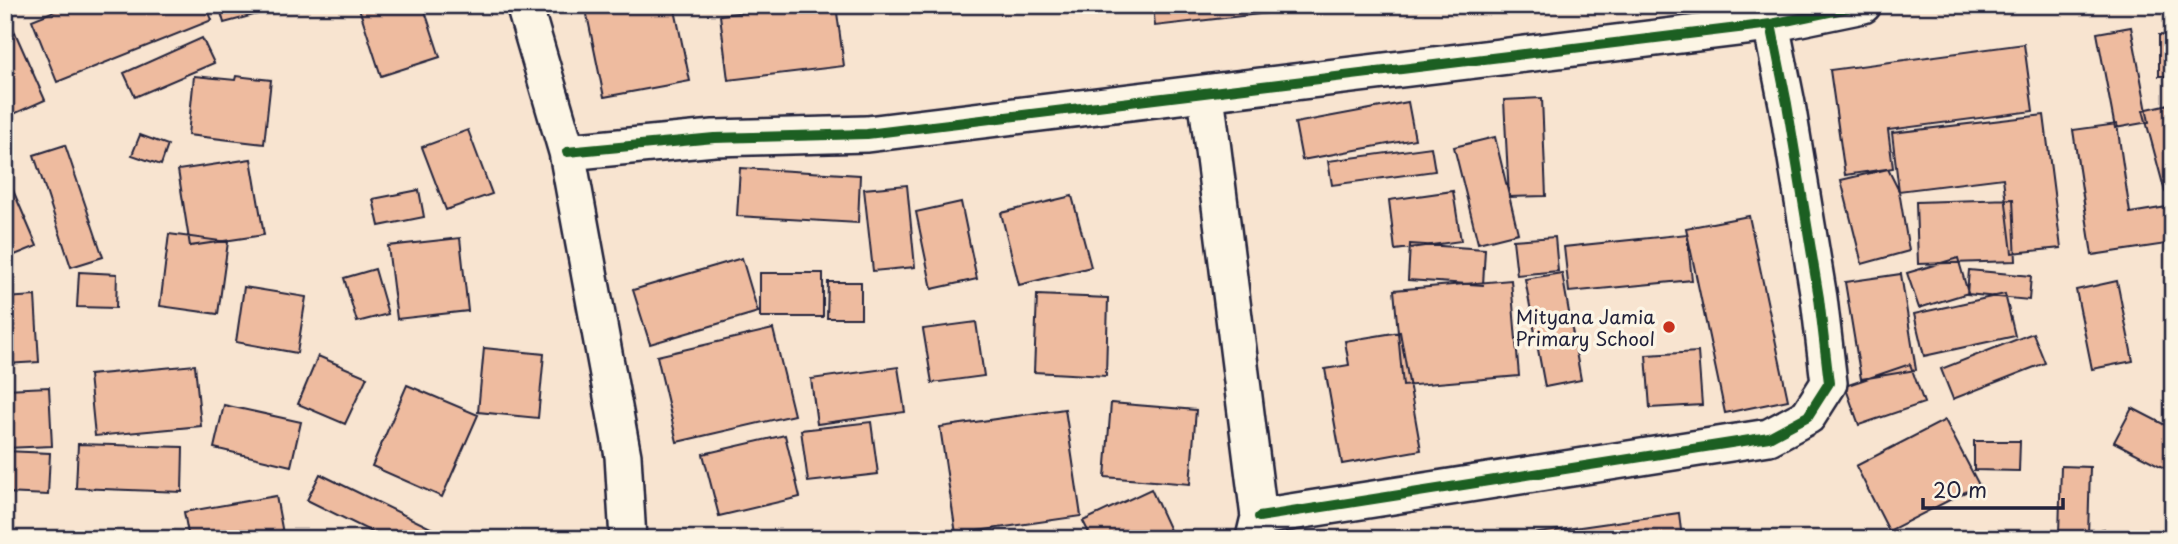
<svg xmlns="http://www.w3.org/2000/svg" width="2178" height="544" font-family="'Playpen Sans',sans-serif">
<style>
.building{fill:#eebb9f;stroke:#22223b;stroke-width:2}
.lines{fill:none;stroke-linecap:round;stroke-linejoin:round}
.street-casing{stroke:#22223b;stroke-width:40}
.street{stroke:#fcf5e5;stroke-width:35}
.cycleway-casing{stroke:#fcf5e5;stroke-width:15}
.cycleway{stroke:#1b5e20;stroke-width:10}
.poi-dot{fill:#c8321e;stroke:#fcf5e5;stroke-width:2.5}
.labels{text-anchor:middle;dominant-baseline:central;stroke-width:7;stroke-linejoin:round;paint-order:stroke}
.poi-label{font-size:19px;fill:#22223b;stroke:#fcf5e5;text-anchor:end}
</style>
<rect width="100%" height="100%" fill="#f8e4d0"/>
<filter id="ink" filterUnits="userSpaceOnUse"><feTurbulence type="fractalNoise" baseFrequency=".0143" numOctaves="2"/><feDisplacementMap in="SourceGraphic" scale="14" xChannelSelector="R" yChannelSelector="G"/><feConvolveMatrix kernelMatrix="1 2 1 2 8 2 1 2 1" color-interpolation-filters="sRGB"/></filter>
<g filter="url(#ink)">
<path class="building" d="M69,5H206L212,20L57,82L32,20Z
M219,5H291L224,23Z
M358,5H423L440,57L381,76Z
M585,5H674L690,81L604,97Z
M803,5H836L844,66L728,80L720,15Z
M1153,5H1276V12L1155,26Z
M5,10L45,100L7,117L5,112Z
M2131,27L2149,122L2115,128L2097,33Z
M2159,35L2173,36V76H2159Z
M202,38L214,63L135,97L124,73Z
M2024,44L2033,111L1888,130L1893,168L1845,175L1830,70Z
M194,76L235,80L236,76L271,80L264,144L188,135Z
M1542,98L1546,196L1509,197L1504,100Z
M1408,102L1415,139L1302,160L1295,123Z
M2173,103V190L2165,192L2143,110Z
M2044,115L2061,248L2012,253L2003,178L1899,191L1892,133Z
M2117,124L2130,213L2173,206V243L2092,255L2073,130Z
M468,130L492,194L446,210L422,147Z
M140,135L168,145L161,165L132,155Z
M1495,137L1518,233L1478,243L1454,147Z
M65,145L103,257L71,267L34,155Z
M1431,147L1435,171L1332,185L1328,161Z
M251,159L264,235L190,246L178,170Z
M740,168L860,175L858,223L737,216Z
M1888,169L1899,191L1909,251L1862,264L1841,180Z
M907,185L915,267L873,271L864,189Z
M12,188L37,246L5,259V191Z
M419,190L424,217L379,226L373,199Z
M1453,191L1461,241L1395,250L1389,200Z
M1072,196L1091,267L1019,285L1001,213Z
M2013,199L2016,261L1918,264L1916,202Z
M961,202L977,279L932,289L916,212Z
M1749,216L1788,400L1725,413L1686,228Z
M169,234L228,242L218,314L160,306Z
M1687,234L1692,280L1569,292L1564,247Z
M1555,237L1558,271L1517,275L1513,240Z
M460,238L468,311L397,319L388,246Z
M1410,244L1485,249L1483,285L1408,280Z
M742,258L758,312L650,344L633,290Z
M1958,258L1968,293L1919,308L1907,273Z
M375,269L388,314L357,322L344,278Z
M1969,270L2031,276L2029,300L1967,294Z
M79,272L117,274L116,308L77,307Z
M760,273H823V317H760Z
M1562,273L1581,380L1545,387L1525,279Z
M1901,274L1916,370L1861,379L1845,282Z
M1511,280L1519,376L1403,386L1394,290Z
M2117,281L2133,361L2092,369L2076,290Z
M828,282H861V318H827Z
M244,287L306,297L297,353L236,342Z
M2005,294L2015,336L1924,356L1914,314Z
M1037,295L1108,298L1106,376L1034,372Z
M35,296L39,362L5,364V298Z
M976,322L984,376L932,383L923,329Z
M773,329L794,415L677,442L657,356Z
M1400,332L1421,450L1342,464L1325,369L1349,365L1345,341Z
M2033,333L2045,363L1953,399L1941,369Z
M484,348L544,354L538,418L478,412Z
M1698,352L1702,405L1650,408L1646,355Z
M318,356L367,377L345,424L298,404Z
M1910,364L1924,403L1859,425L1845,386Z
M195,365L201,426L95,436L89,375Z
M898,367L905,412L817,424L811,379Z
M407,385L478,415L442,497L372,466Z
M49,387L52,446L5,448V389Z
M1111,403L1196,410L1190,484L1105,477Z
M224,405L301,422L291,466L214,448Z
M2132,408L2173,429V456L2166,469L2114,442Z
M1065,409L1081,516L956,534L940,427Z
M1945,420L1979,485L1889,531L1856,466Z
M871,422L878,474L808,482L801,430Z
M785,435L800,497L719,516L703,454Z
M1974,441H2020L2019,471L1974,470Z
M78,444L183,447L182,492L76,488Z
M5,451L50,453L48,495L5,493Z
M2061,466L2090,467L2088,535L2059,534Z
M320,474L445,535L443,539H386L307,500Z
M1151,489L1174,539H1092L1083,521Z
M276,496L284,539H189L184,512Z
M1679,513L1682,539H1497Z
M2104,529L2106,539H2055Z
M802,532L803,539H753Z
M942,533L943,539H907Z"/>
<g class="lines">
<defs>
<path id="street" d="M524,5L567,152L623,456L628,539
M1206,94L1259,517L1254,538
M567,152L714,138L867,134L1771,24L1863,5
M1259,517L1769,437L1808,416L1829,383L1819,298L1787,104L1771,24"/>
</defs>
<use href="#street" class="street-casing"/>
<use href="#street" class="street"/>
<defs>
<path id="cycleway" d="M567,152L714,138L867,134L1771,24L1863,5
M1259,517L1769,437L1808,416L1829,383L1819,298L1787,104L1771,24"/>
</defs>
<use href="#cycleway" class="cycleway-casing"/>
<use href="#cycleway" class="cycleway"/>
</g>
</g>
<circle class="poi-dot" cx="1669" cy="327" r="7"/>
<g class="labels">
<g class="poi-label">
<text x="1655" y="316">Mityana Jamia<tspan x="1655" dy="22">Primary School</tspan></text>
</g>
</g>
<rect width="2178" height="544" fill="none" stroke="#fcf5e5" stroke-width="28"/>
<rect x="14" y="14" width="2150" height="516" fill="none" stroke="#22223b" stroke-width="2.5" filter="url(#ink)"/>
<path d="M1923 498v10h140v-10" fill="none" stroke="#22223b" stroke-width="3.5"/>
<text x="1933" y="498" font-size="21" fill="#22223b" stroke="#fcf5e5" stroke-width="5" paint-order="stroke">20 m</text>
</svg>
